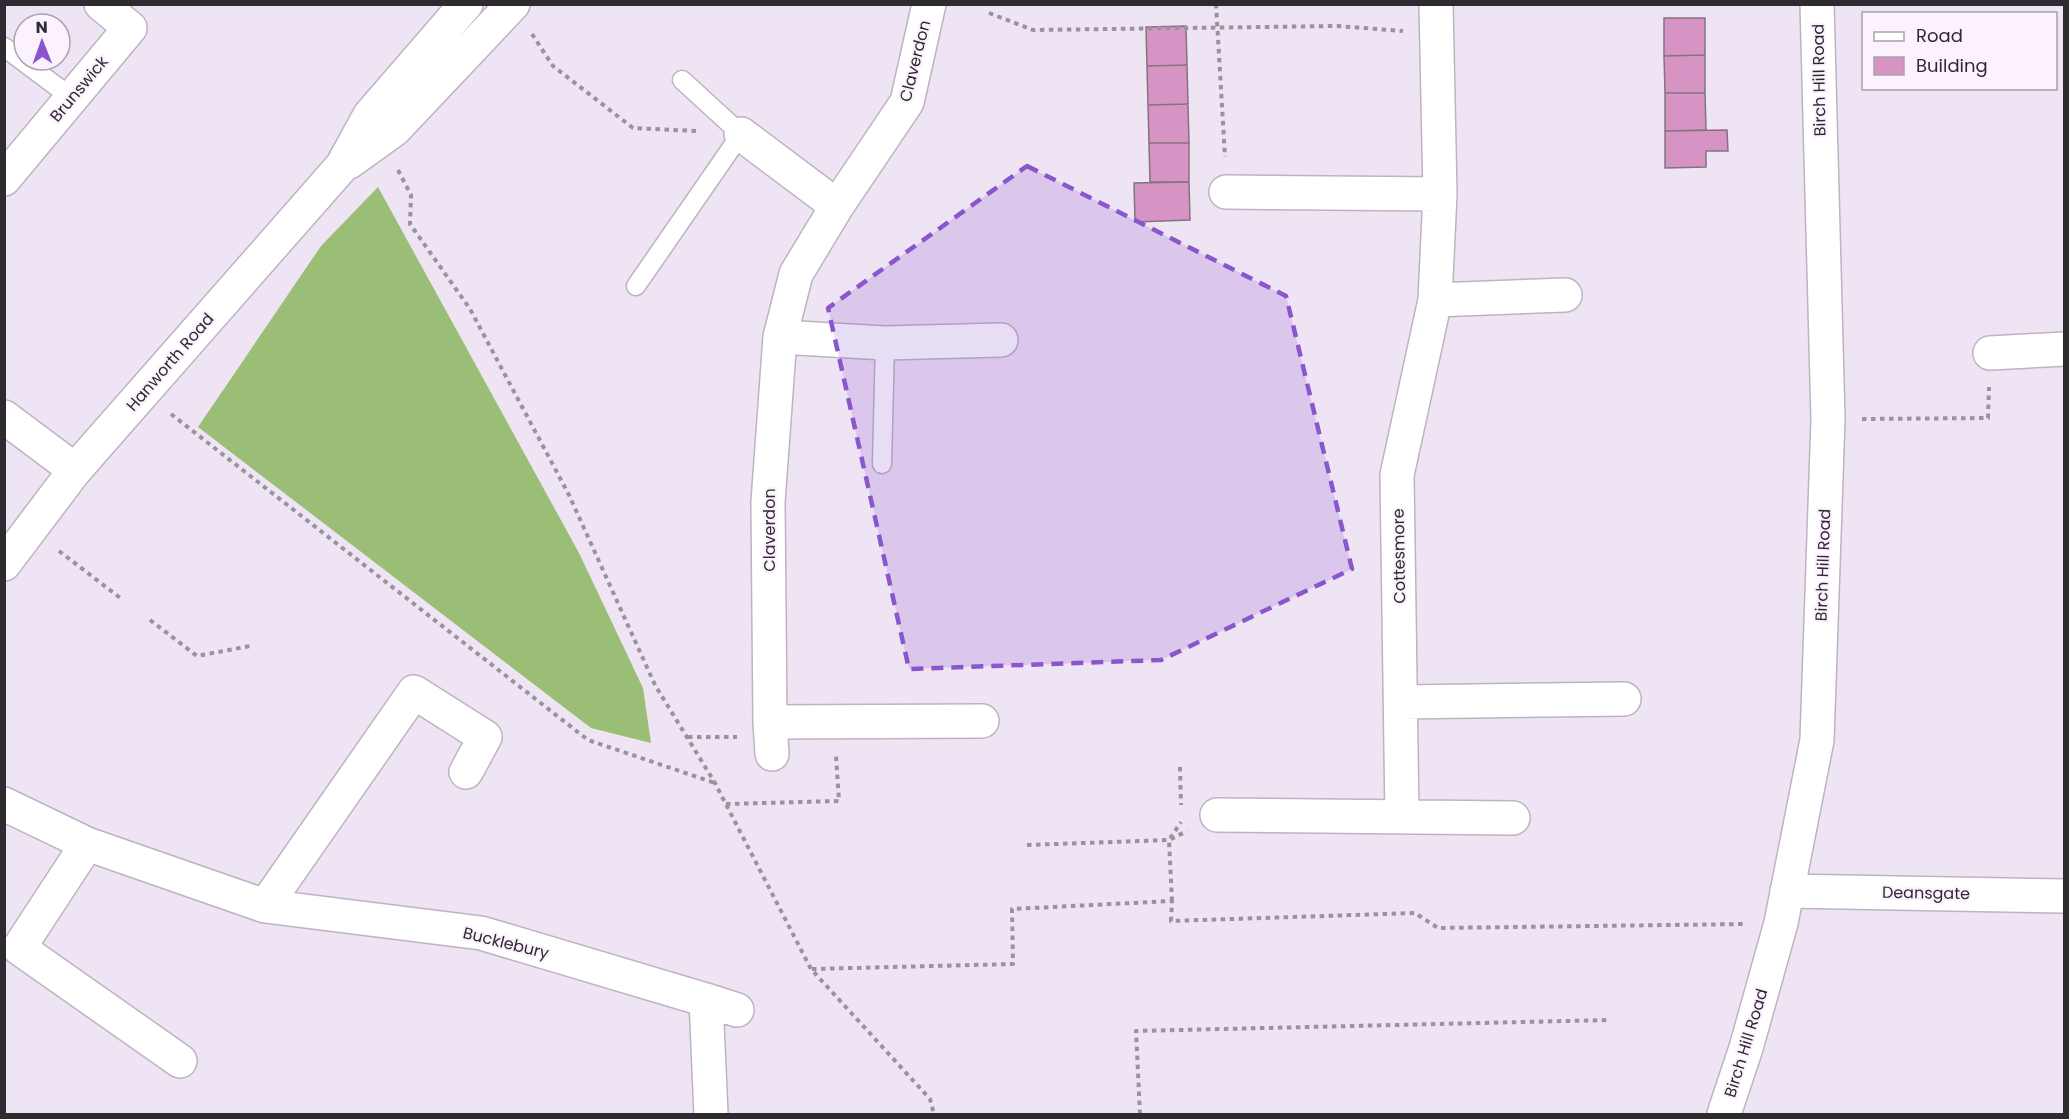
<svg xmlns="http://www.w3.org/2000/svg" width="2069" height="1119" font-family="Poppins,sans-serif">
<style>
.forest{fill:#9abe76}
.building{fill:#d893c5;stroke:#82747e;stroke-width:1.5}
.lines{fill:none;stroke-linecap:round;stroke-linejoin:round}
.service-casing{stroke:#bdb3c1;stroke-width:21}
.minor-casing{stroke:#bdb3c1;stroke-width:36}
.tertiary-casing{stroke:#bdb3c1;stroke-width:36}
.path{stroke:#9a929d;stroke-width:4;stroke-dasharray:4.5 4.5;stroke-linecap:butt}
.service{stroke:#fff;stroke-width:18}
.minor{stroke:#fff;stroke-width:33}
.tertiary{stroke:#fff;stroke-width:33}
.marked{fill:#8956ce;fill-opacity:0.2;stroke:#8956ce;stroke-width:4.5;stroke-dasharray:12 8;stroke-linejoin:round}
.labels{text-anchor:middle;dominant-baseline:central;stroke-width:4.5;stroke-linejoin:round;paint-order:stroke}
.street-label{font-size:16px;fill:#2e2a30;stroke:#fbf2fe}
</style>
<rect width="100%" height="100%" fill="#efe4f3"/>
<path class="forest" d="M378,187L579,553L643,688L651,743L591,728L198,427L321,246Z"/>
<path class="building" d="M1664,18H1705V55L1664,56Z
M1186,26L1187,65L1147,66L1146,27Z
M1705,55V93H1665L1664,56Z
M1187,65L1188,104L1148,105L1147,66Z
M1665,93H1705L1706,130L1665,131Z
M1188,104L1189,143H1149L1148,105Z
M1727,130L1728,151H1706V167L1665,168V131Z
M1149,143H1189V182H1150Z
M1189,182L1190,220L1135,222L1134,183Z"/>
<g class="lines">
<defs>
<path id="service" d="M4,47L72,98
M636,286L741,134L682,80
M882,464L885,343"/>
<path id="minor" d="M741,134L837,206
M4,179L130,28L101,4
M1226,192L1440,194
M1435,300L1565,295
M780,337L885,343L1001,340
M1990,353L2064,349
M4,417L75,470
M1401,702L1624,699
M770,722L982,721
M772,754L770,722L768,502L780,337L796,274L837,206L907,102L929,4
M4,804L87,844L265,906L481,933L706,1000L711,1114
M1217,815L1513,818
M1402,817L1397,475L1435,300L1440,194L1436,4
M87,844L19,948L180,1061
M1787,891L2064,896
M265,906L414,692L485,737L466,772
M706,1000L737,1010"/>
<path id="tertiary" d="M349,162L395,129L513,4
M4,564L75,470L342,166L370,115L466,4
M1724,1114L1746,1048L1781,923L1817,740L1828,419L1817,4"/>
</defs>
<use href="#service" class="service-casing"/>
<use href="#minor" class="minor-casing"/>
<use href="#tertiary" class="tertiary-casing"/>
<path class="path" d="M1216,4L1225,157
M989,13L1033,30L1337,26L1403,31
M532,34L553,66L633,128L696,131
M398,170L411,195L410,224L470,309L569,495L655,685L715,783L811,969L930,1099L934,1114
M171,414L588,740L715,783
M1862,419L1988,418L1989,387
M59,551L123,600
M150,620L197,656L250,646
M688,737H737
M1180,767L1181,805
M726,804L839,801L836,756
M1027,845L1169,840L1187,831
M1172,901L1169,840L1181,822
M812,969L1013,964L1012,909L1172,901L1171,921L1415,913L1438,928L1746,924
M1140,1114L1136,1031L1609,1020"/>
<use href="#service" class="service"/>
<use href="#minor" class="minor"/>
<use href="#tertiary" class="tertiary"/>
</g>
<path class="marked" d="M1027,166L1286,296L1352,569L1161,660L909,669L828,308Z"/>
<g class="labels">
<g class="street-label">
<text transform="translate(915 61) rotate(-76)">Claverdon</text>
<text transform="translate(1819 80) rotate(-91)">Birch Hill Road</text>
<text transform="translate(79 89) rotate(-50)">Brunswick</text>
<text transform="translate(170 362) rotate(-49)">Hanworth Road</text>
<text transform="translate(769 530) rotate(-90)">Claverdon</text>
<text transform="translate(1399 556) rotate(-91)">Cottesmore</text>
<text transform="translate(1823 565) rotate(-88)">Birch Hill Road</text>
<text transform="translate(1926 893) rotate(1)">Deansgate</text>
<text transform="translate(506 943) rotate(14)">Bucklebury</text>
<text transform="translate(1746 1043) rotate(-73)">Birch Hill Road</text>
</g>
</g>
<rect width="2069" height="1119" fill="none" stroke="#2e2a30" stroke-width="12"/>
<rect x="1862" y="12" width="195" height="78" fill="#fbf2fe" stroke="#a9a2ac" stroke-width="1.5"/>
<rect x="1874" y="32" width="30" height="9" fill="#ffffff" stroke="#a9a2ac" stroke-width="1.5"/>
<text x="1916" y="42" font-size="18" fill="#2e2a30">Road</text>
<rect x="1874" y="57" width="30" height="18" fill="#d893c5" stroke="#a9a2ac" stroke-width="1.5"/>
<text x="1916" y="72" font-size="18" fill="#2e2a30">Building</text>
<g transform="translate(42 42) rotate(359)"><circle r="28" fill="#fbf2fe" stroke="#a9a2ac" stroke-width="1.5"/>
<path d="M0-4.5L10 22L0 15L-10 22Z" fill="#8956ce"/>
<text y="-9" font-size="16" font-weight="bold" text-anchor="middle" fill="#2e2a30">N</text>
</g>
</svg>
